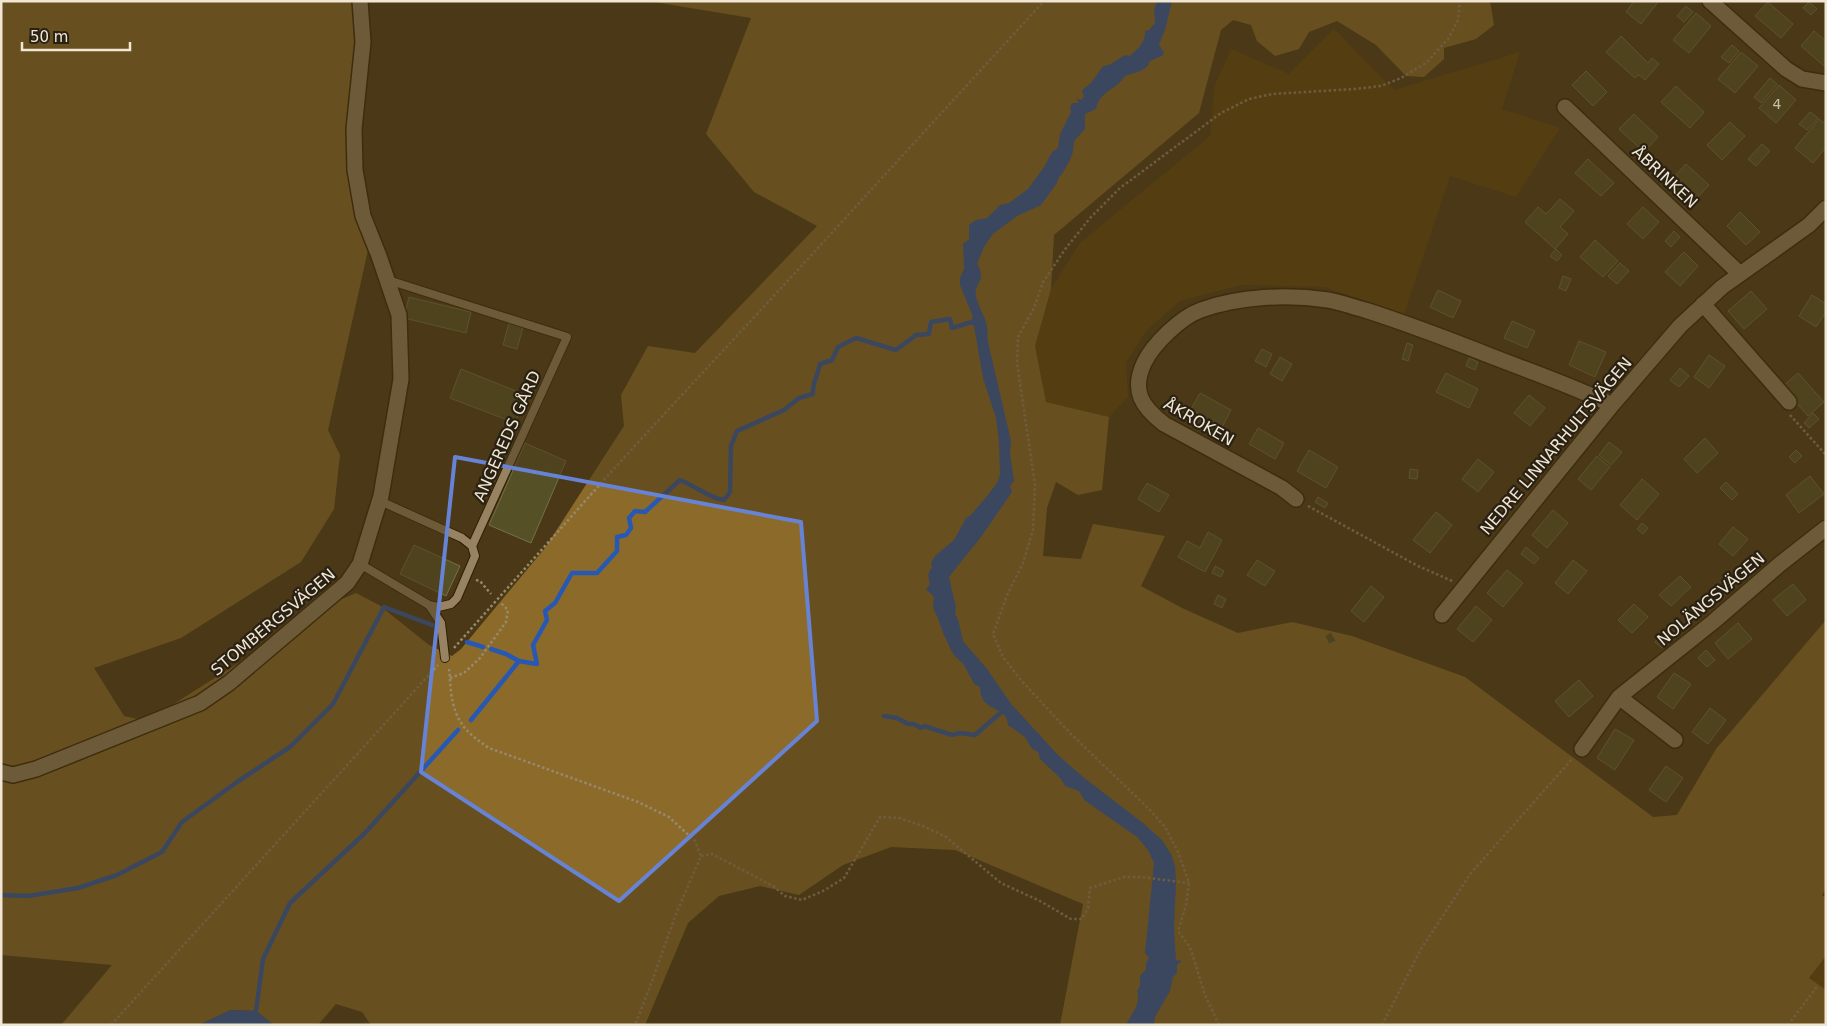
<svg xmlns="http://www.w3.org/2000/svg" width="1827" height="1026" font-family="'DejaVu Sans',sans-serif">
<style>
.green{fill:#5e440b}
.forest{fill:#8c6b2a}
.water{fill:#2759b4}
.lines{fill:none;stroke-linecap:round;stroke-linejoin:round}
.stream{stroke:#2759b4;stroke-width:4.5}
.building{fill:#565026;stroke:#75704a}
.lane-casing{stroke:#2f1f00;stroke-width:10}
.street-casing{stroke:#2f1f00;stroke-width:18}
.path{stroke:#98896e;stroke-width:2.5;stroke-dasharray:2.5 2.5;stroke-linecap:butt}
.lane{stroke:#978361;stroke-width:8}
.street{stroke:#978361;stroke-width:15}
.marked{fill:none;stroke:#6783d6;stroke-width:4;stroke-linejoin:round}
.labels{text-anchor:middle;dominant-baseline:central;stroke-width:4.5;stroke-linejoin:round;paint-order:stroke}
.number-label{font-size:14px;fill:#cac0a8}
.street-label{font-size:16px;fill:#f1e6d3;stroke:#292113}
</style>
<rect width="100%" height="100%" fill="#4a3817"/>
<path class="green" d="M1334,29L1394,90L1520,52L1502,109L1560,128L1516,197L1450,176L1404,314L1325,287L1241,285L1180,301L1146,331L1126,363L1128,397L1109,417L1046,402L1035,346L1051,289L1080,243L1210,136L1215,85L1231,49L1289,74Z
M1826,956V990L1809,978Z"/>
<path class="forest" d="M1,1H354L356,45L346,128L348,169L356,217L368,250L328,430L340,455L334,509L301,562L181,638L94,668L124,716L147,721L333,603L356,593L379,605L429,645L452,656L461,649L545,548L624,426L621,395L648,346L695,353L817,226L754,192L706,134L751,18L648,1H1490L1494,25L1476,39L1444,48V59L1424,77L1406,76L1376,45L1337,21L1309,32L1299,49L1275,56L1257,41L1251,25L1233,20L1221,30L1199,113L1054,235L1051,289L1035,346L1046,402L1109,417L1102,490L1078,495L1056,482L1047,508L1043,556L1081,559L1093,524L1165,536L1141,586L1184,609L1238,633L1292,622L1352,636L1465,677L1653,817L1677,815L1716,749L1826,620V889L1822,895L1826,898V956L1809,978L1826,990V1025H1060L1083,904L955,850L891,847L843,865L799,895L760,886L719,896L688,923L645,1025H371L362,1012L336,1004L318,1025H274L256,1011L231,1010L199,1025H61L112,965L1,955Z"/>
<path class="water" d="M1157,1H1172L1165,30L1159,44L1164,53L1162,56L1150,61C1146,72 1135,72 1125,76C1117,90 1100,90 1096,109L1085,114V129L1074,141C1073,154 1072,157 1066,167C1063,172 1063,174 1059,177L1057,183L1041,205L1017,216L993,234L984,247L977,264C988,280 973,285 976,296C978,306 985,316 987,326C988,330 987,337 988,342L1011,441L1010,453L1014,481L1010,486L1012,492L981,537L949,577L956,607L955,614L958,619L963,641L987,669L1012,705L1058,755L1083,777L1143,823L1162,840L1171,854L1175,866L1176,883L1174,927L1176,960L1182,961L1177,965V973L1173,977L1170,991L1155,1017L1154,1024L1126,1025C1132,1013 1141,1004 1137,991L1140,986V976L1146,969V963L1149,958L1145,953L1154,863L1148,850L1137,837L1084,800L1079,791L1065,786L1061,779L1040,759L1038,752L1032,749L1025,737L1008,725C1007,704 980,714 980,687L974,684L964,665L953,654L944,635L937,616L933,608L934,597L926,589L930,584C928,577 927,573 932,568L931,563L935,556L954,540L966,518L970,516L987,496L997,483L1000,474L999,443L996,418L983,378L974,326L970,323L973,317L960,285V278L964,269L963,244L969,239V225L976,220L987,218L1000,205L1009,203L1028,189L1044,167L1052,152L1058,148L1060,134L1071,112L1070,106L1073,103H1079L1076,98L1081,100L1084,97L1082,90L1091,83L1103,66L1109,65L1125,55L1130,56C1139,47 1145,44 1145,31L1149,30L1155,23L1154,10Z
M231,1010L256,1011L274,1025H199Z"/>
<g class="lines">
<path class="stream" d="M467,642L483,647
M491,649L506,654L519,661
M884,716L897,718L908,724H914L921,728L924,726L952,735L960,733L975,735L1005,709
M471,720L519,661L537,664L533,645L547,620L545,611L555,603L572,573H597L617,551V537L626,535L631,528L629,518L635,511L645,512L680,480C693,485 711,499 724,500L730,492L731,446L737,431L784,410L799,398L813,394C812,383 818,375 820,364L832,360L838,347L856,338L896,350L916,335L929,334L931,322L950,319L952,328L975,321
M1,895L28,896L78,888L117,875L162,852L182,822L237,782L290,747L333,704L384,607L432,625
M256,1011L263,959L290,903L364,834L458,730"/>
</g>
<path class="building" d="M1634,1H1659L1641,24L1626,12Z
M1768,2L1793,24L1781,38L1755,16Z
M1809,2L1817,9L1811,15L1803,8Z
M1686,6L1693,12L1684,22L1677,16Z
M1696,13L1711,26L1689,53L1673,40Z
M1814,31L1826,41V64L1824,66L1801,46Z
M1621,36L1648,63L1652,58L1659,64L1645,80L1639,75L1635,78L1606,52Z
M1732,45L1739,51L1729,63L1721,57Z
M1741,52L1758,66L1735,93L1718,79Z
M1586,71L1607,92L1593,106L1572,85Z
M1770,78L1777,84L1761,103L1754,97Z
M1779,85L1796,100L1776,123L1759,108Z
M1676,86L1704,112L1690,128L1661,102Z
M1810,112L1818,118L1807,130L1799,124Z
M1634,114L1658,137L1644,152L1619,129Z
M1819,119L1826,124V147L1813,163L1795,148Z
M1730,122L1745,136L1722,160L1707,145Z
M1762,144L1770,151L1756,166L1748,159Z
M1588,159L1614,183L1601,196L1575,173Z
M1686,164L1709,185L1695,200L1672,179Z
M1560,199L1574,211L1560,227L1568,234L1555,249L1525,222L1538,207L1546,214Z
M1643,207L1659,222L1643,239L1627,224Z
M1740,212L1760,232L1746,245L1727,226Z
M1674,231L1680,237L1671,247L1665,241Z
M1595,240L1618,261L1603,277L1580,257Z
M1556,249L1562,255L1557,261L1550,256Z
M1684,252L1698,266L1680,286L1665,272Z
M1620,263L1629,271L1617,284L1608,276Z
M1563,276L1571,279L1566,291L1559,288Z
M1438,290L1461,301L1453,318L1430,307Z
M1751,291L1767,309L1744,329L1728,311Z
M1812,295L1826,304V312L1816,327L1799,316Z
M409,297L471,312L466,333L404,318Z
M1512,321L1535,331L1527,348L1504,338Z
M509,323L523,327L517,349L503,345Z
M1579,341L1606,352L1595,377L1569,365Z
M1407,343L1413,345L1408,361L1402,359Z
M1262,349L1272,354L1266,367L1255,361Z
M1709,355L1725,366L1709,388L1694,377Z
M1280,357L1292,364L1282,381L1270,374Z
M1469,358L1478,362L1475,370L1466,366Z
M1680,368L1689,376L1679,387L1670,380Z
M461,369L526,395L515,423L450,398Z
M1446,373L1478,389L1469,408L1436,392Z
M1798,373L1824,402L1808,416L1782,387Z
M1610,374L1617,376L1615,384L1608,382Z
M1200,393L1231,410L1220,431L1200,420L1203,416L1191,409Z
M1529,395L1545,408L1530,426L1514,413Z
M1813,413L1819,419L1809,428L1804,423Z
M1258,428L1284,443L1275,459L1249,444Z
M1705,438L1718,453L1697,473L1684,459Z
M1609,442L1622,452L1611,465L1599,455Z
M525,443L566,461L531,543L489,525Z
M1309,450L1338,467L1326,488L1297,471Z
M1796,450L1802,456L1795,463L1789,457Z
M1597,456L1610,467L1591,490L1578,479Z
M1478,459L1494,472L1478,492L1462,479Z
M1410,469L1418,470L1417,479L1409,478Z
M1810,476L1824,494L1799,513L1786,495Z
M1642,479L1659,494L1637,520L1620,505Z
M1726,482L1738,494L1732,500L1720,488Z
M1147,483L1169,495L1159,512L1138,499Z
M1318,497L1328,503L1325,508L1315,502Z
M1553,510L1568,523L1547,548L1532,535Z
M1436,512L1452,525L1430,553L1413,540Z
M1642,523L1648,528L1643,534L1637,529Z
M1733,527L1748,539L1733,556L1719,544Z
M1208,532L1222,540L1205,572L1178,557L1187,541L1200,548Z
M414,545L460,566L446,596L400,574Z
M1526,547L1539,558L1534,564L1521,554Z
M1257,560L1275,571L1265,586L1247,575Z
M1573,560L1587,571L1568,594L1555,583Z
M1215,566L1224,571L1221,577L1212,573Z
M1507,570L1523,583L1503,607L1487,593Z
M1680,576L1691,587L1671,606L1659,595Z
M1793,584L1806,600L1787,616L1773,600Z
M1371,586L1384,597L1364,622L1351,611Z
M1218,595L1226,599L1222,608L1214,604Z
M1634,604L1648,617L1632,633L1618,620Z
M1476,606L1492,620L1473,642L1457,629Z
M1738,623L1752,639L1728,659L1715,643Z
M1665,630L1672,637L1662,648L1655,642Z
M1331,632L1336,641L1329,644L1325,636Z
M1706,650L1715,660L1707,667L1698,658Z
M1674,673L1691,684L1673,709L1657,697Z
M1579,680L1593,696L1569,717L1555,701Z
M1710,708L1726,720L1708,744L1692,732Z
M1615,729L1634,740L1615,770L1597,758Z
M1666,766L1683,778L1666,802L1649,790Z"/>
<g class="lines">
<defs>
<path id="lane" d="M388,280L567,337L472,546
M360,564L429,605L438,607L451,604L457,598L475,556L472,546L462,538L380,501
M429,605L441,623L445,658"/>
<path id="street" d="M1710,1L1786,69L1802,79L1826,83
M1565,107L1740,274
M1703,304L1789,402
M1296,499L1282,488L1164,424C1142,407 1131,391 1144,363C1153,344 1181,317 1201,310C1239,296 1288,294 1328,300C1340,302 1353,307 1365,310C1409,324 1453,341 1496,358C1535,373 1575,387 1612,405
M1442,615L1612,405L1680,326L1722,287L1809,225L1826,208
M1619,697L1675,740
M1582,749L1619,697L1713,622L1780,564L1826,528
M1,772L13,775L36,769L200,703L229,683L347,583L360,564L381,496L401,379L399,315L379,256L363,216L355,170L354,129L363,42L360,1"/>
</defs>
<use href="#lane" class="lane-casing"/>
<use href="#street" class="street-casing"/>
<path class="path" d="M1790,415L1826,455
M1308,506L1418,566L1452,581
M476,580L480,581L491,594
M454,648L620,462L795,273L1044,1
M449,669C450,676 450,684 451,692C455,721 465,732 489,748L638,802L669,817L695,841L701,856L676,914L651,984L635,1025
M450,678L464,673L480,658L506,622L508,610L500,602
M701,856L712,854L773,886L785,896L802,900L825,890L844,878L880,817L899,818L923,826L946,837L1001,883L1040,901L1071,919H1082L1088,908L1090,888L1124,877H1141L1189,883
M111,1025L438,665
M1219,1025L1205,995L1190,947L1178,931L1186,905L1189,883L1178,852L1165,827L1149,809L1070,733L1019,678L1003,657L993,634L1008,593L1023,563L1033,530L1035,485L1017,363L1018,337L1034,308L1043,282L1066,248L1091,217L1120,188L1221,113L1249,99L1272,94L1355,89L1381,86L1401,78L1426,63L1448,39L1458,20L1460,1
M1382,1025L1421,949L1471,873L1572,759
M1788,1025L1818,985"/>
<use href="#lane" class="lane"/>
<use href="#street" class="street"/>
</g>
<path d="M0 0H1827V1026H0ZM455,457L801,522L817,721L619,901L421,772Z" fill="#4a3817" fill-opacity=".55" fill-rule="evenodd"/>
<path class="marked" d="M455,457L801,522L817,721L619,901L421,772Z"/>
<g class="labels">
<g class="number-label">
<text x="1777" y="104">4</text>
</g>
<g class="street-label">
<text transform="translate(1665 177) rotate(43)">ÅBRINKEN</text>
<text transform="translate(1199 422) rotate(30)">ÅKROKEN</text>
<text transform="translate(507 436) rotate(-66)">ANGEREDS GÅRD</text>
<text transform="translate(1556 446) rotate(-50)">NEDRE LINNARHULTSVÄGEN</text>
<text transform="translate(1711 599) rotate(-40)">NOLÄNGSVÄGEN</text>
<text transform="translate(273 622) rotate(-40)">STOMBERGSVÄGEN</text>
</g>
</g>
<rect width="1827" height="1026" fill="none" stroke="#f1e6d3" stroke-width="5"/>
<path d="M22 42v8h108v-8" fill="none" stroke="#f1e6d3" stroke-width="2.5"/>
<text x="30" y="42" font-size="15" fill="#f1e6d3" stroke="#292113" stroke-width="4" paint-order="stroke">50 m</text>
</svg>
